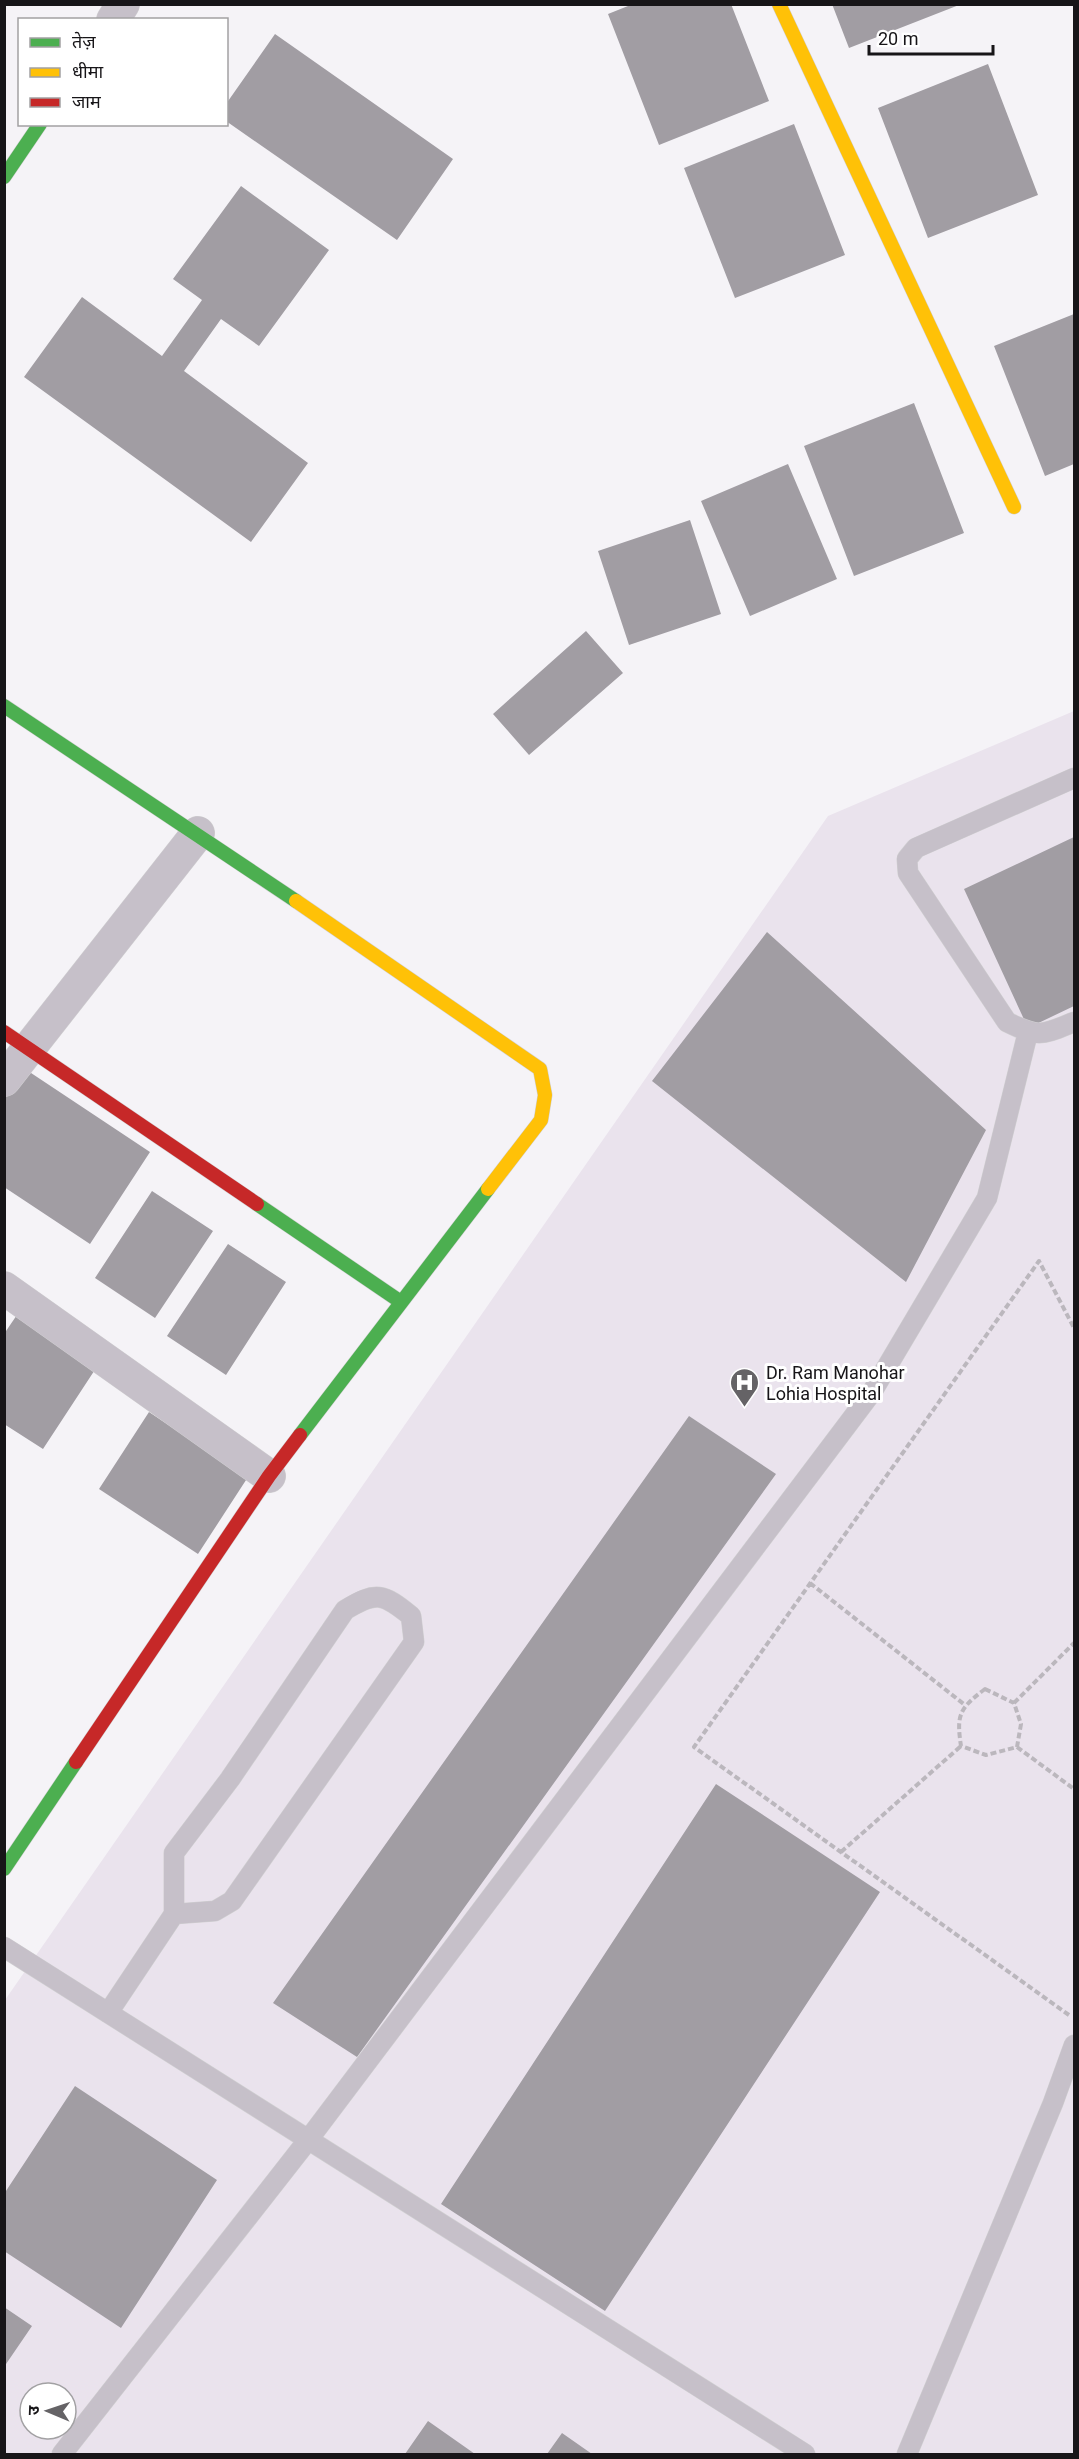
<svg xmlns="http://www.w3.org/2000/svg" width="1079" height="2459" font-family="Roboto,'Noto Sans Devanagari',sans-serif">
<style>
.built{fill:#eae3ed;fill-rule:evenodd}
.building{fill:#a19da3}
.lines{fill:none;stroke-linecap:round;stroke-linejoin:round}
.lane-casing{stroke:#d1d0d2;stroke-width:21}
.street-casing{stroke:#d1d0d2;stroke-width:34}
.fast-casing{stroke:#d1d0d2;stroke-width:15}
.slow-casing{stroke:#d1d0d2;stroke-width:15}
.jam-casing{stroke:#d1d0d2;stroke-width:15}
.path{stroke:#bbb7bd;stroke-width:4;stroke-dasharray:6 3;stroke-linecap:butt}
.lane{stroke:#c6c0c9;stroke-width:20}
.street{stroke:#c6c0c9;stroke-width:33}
.fast{stroke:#4caf50;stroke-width:14}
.slow{stroke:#ffc107;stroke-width:14}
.jam{stroke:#c62828;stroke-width:14}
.labels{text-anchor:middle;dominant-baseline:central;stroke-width:6;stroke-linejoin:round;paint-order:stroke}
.poi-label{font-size:18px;fill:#171518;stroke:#fff;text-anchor:start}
</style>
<rect width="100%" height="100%" fill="#f5f3f7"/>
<path class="built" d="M1074,711V2454H5V2000L828,816ZM30,2393H66V2429H30Z"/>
<path class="building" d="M633,4H731L769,101L659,145L608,14Z
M832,4H959V5L849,48Z
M275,34L453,159L397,240L226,121V104Z
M988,64L1038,195L928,238L878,108Z
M794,124L845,255L735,298L684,168Z
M241,186L329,250L259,346L221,319L184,371L308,463L251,542L24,377L82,297L162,356L202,300L173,279Z
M1074,314V464L1045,476L994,346Z
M914,403L964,533L854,576L804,446Z
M788,464L837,579L750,616L701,501Z
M690,520L721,614L629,645L598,551Z
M586,631L623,673L529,755L493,714Z
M1074,837V1006L1028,1028L964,889Z
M767,932L986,1130L906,1282L652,1081Z
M22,1067L150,1152L90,1244L4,1187V1094Z
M152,1191L213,1231L155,1318L95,1278Z
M228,1244L286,1282L226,1375L167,1336Z
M23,1306L102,1359L43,1449L4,1424V1334Z
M149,1412L248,1477L198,1554L99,1489Z
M689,1416L776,1474L357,2057L273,2003Z
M716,1784L880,1892L605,2311L441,2204Z
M75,2086L217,2180L121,2328L4,2251V2194Z
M4,2307L32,2326L4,2367Z
M428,2421L475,2454H405Z
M562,2433L592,2454H547Z"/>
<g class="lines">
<defs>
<path id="lane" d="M1074,778L916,848L907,859L908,873L1007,1022C1040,1038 1042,1035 1074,1022
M4,1947L805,2454
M108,2013L174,1914V1853L230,1779L345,1610C376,1591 383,1593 411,1616L414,1642L232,1901L215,1911L174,1914
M62,2454L308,2140L872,1392L987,1198L1028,1032
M907,2454L1053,2103L1074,2045"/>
<path id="street" d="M113,20L123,4
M4,1080L198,833
M4,1288L269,1476"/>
<path id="fast" d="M4,177L40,124
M4,706L296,901
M257,1204L401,1302
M300,1435L488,1189
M4,1869L76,1762"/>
<path id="slow" d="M779,4L1014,507
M296,901L540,1069L545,1095L541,1120L488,1189"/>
<path id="jam" d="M4,1032L257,1204
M76,1762L269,1476L300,1435"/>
</defs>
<use href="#lane" class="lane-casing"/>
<use href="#street" class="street-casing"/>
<use href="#fast" class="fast-casing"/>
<use href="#slow" class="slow-casing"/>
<use href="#jam" class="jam-casing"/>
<path class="path" d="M810,1583L965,1705
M985,1689L1014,1703L1021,1724L1017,1747L986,1755L961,1746C956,1714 960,1708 985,1689Z
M1014,1703L1074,1643
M1017,1747L1074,1789
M841,1852L961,1746
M1069,2015L694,1747L1039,1261L1074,1328"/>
<use href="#lane" class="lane"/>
<use href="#street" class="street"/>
<use href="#fast" class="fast"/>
<use href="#slow" class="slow"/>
<use href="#jam" class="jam"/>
</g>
<defs>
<symbol id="hospital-pin" viewBox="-11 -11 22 30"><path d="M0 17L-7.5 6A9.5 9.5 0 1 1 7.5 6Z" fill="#656366" stroke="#fff"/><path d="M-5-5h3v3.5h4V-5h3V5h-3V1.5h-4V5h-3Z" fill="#fff"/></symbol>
</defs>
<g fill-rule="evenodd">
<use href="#hospital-pin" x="728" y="1366" width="33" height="45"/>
</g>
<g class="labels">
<g class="poi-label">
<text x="766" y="1372">Dr. Ram Manohar<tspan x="766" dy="21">Lohia Hospital</tspan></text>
</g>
</g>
<rect width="1079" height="2459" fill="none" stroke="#171518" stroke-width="12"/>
<rect x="18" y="18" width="210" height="108" fill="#ffffff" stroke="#a2a1a3" stroke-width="1.5"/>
<rect x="30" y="38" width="30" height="9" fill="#4caf50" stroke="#a2a1a3" stroke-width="1.5"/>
<text x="72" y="48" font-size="18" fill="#171518">तेज़</text>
<rect x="30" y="68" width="30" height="9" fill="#ffc107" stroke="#a2a1a3" stroke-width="1.5"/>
<text x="72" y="78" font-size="18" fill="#171518">धीमा</text>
<rect x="30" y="98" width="30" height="9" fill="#c62828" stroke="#a2a1a3" stroke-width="1.5"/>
<text x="72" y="108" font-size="18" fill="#171518">जाम</text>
<g transform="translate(48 2411) rotate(272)"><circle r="28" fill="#ffffff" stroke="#a2a1a3" stroke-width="1.5"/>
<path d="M0-4.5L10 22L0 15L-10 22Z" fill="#656366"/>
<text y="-9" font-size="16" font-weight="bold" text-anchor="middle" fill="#171518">उ</text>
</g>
<path d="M869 45v9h124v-9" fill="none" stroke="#171518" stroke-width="3"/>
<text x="878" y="45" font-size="18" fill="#171518" stroke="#ffffff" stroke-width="4.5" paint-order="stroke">20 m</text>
</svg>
